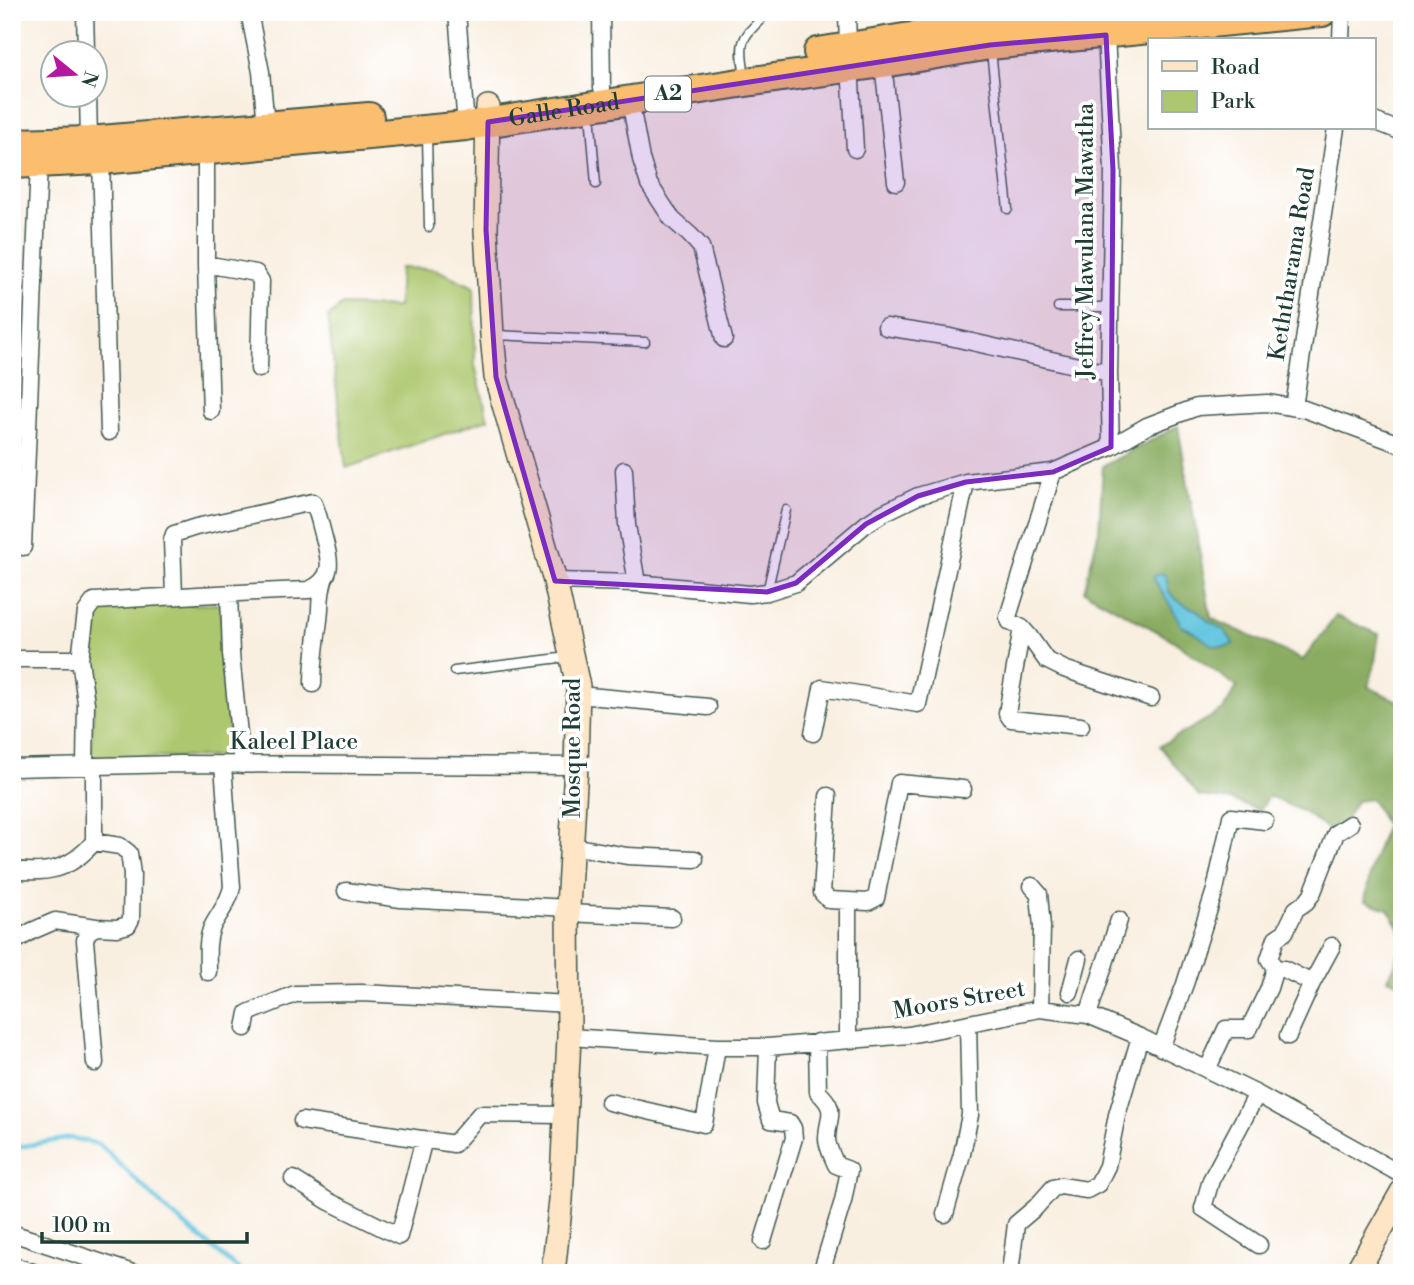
<svg xmlns="http://www.w3.org/2000/svg" width="1414" height="1285" font-family="'Libre Bodoni',serif">
<style>
.green{fill:#acc76d;stroke:#668250;stroke-width:2}
.forest{fill:#89ac60;stroke:#54744a;stroke-width:2}
.water{fill:#61c4df;stroke:#40808a;stroke-width:2}
.lines{fill:none;stroke-linecap:round;stroke-linejoin:round}
.stream{stroke:#61c4df;stroke-width:4.5}
.lane-casing{stroke:#40584e;stroke-width:11}
.street-casing{stroke:#40584e;stroke-width:19}
.secondary-casing{stroke:#40584e;stroke-width:26}
.highway-casing{stroke:#40584e;stroke-width:32}
.lane{stroke:#fff;stroke-width:8}
.street{stroke:#fff;stroke-width:16}
.secondary{stroke:#fde5c5;stroke-width:23}
.highway{stroke:#fbbd6e;stroke-width:28}
.marked{fill:#7b2cbf;fill-opacity:0.2;stroke:#7b2cbf;stroke-width:5;stroke-linejoin:round}
.labels{text-anchor:middle;dominant-baseline:central;stroke-width:7;stroke-linejoin:round;paint-order:stroke}
.shield{fill:#fff;stroke:#627771;stroke-width:2}
.shield-label{font-size:21px;font-weight:bold;fill:#1f3d34}
.street-label{font-size:23px;fill:#1f3d34;stroke:#fff}
</style>
<rect width="100%" height="100%" fill="#fff"/>
<filter id="ink" filterUnits="userSpaceOnUse"><feTurbulence type="fractalNoise" baseFrequency=".0143" numOctaves="2"/><feDisplacementMap in="SourceGraphic" scale="14" xChannelSelector="R" yChannelSelector="G"/><feConvolveMatrix kernelMatrix="1 2 1 2 8 2 1 2 1" color-interpolation-filters="sRGB"/></filter>
<filter id="wash" filterUnits="userSpaceOnUse"><feTurbulence type="fractalNoise" baseFrequency=".00686" numOctaves="4" result="noise"/><feDisplacementMap in="SourceGraphic" scale="28" xChannelSelector="R" yChannelSelector="G"/><feGaussianBlur stdDeviation="1.57" result="paint"/><feColorMatrix in="noise" values="0 0 0 0 0 0 0 0 0 0 0 0 0 0 0 0 0 1.4 0 .05"/><feComposite in="paint" operator="in"/></filter>
<g filter="url(#wash)">
<rect width="100%" height="100%" fill="#f9efe1"/>
<path class="green" d="M400,268L435,269L474,287L475,365L488,419L346,468L328,317L342,305L398,307Z
M222,604L220,654L233,757L91,758L94,692L86,661L91,621L107,605Z"/>
<path class="forest" d="M1178,426L1211,618L1303,660L1336,616L1379,634L1374,668L1368,687L1402,703V982H1395L1388,979C1395,966 1405,943 1400,929C1397,922 1391,915 1388,909L1365,901L1372,864L1386,825L1371,799L1356,801L1344,822L1330,831L1304,812L1269,796L1260,810L1231,800L1199,796L1160,746L1223,710L1237,687L1171,639L1084,591L1099,530L1103,466Z"/>
<path class="water" d="M1162,573L1166,576L1169,591L1174,598L1189,607L1197,610L1208,621L1224,630L1234,644C1208,654 1203,632 1181,626C1174,608 1162,595 1153,577Z"/>
<g class="lines">
<path class="stream" d="M12,1148L71,1138L99,1144L170,1213L243,1273"/>
</g>
</g>
<g filter="url(#ink)">
<g class="lines">
<defs>
<path id="lane" d="M991,51L1008,209
M745,76C738,37 742,39 768,12
M590,113L596,184
M427,136L429,227
M1058,307H1110
M495,335L645,342
M767,592L786,510
M454,671L568,657"/>
<path id="street" d="M85,12L86,52
M249,12L261,72L266,125
M457,12L466,126
M601,12L602,88
M847,12L848,47
M1106,35L1113,170L1109,373L1111,447
M1341,40L1342,12
M883,63L896,182
M850,66L855,149
M88,94L89,141L101,160L109,432
M630,100L641,159L649,184L672,219L690,235L701,247L724,339
M1374,121L1402,132
M206,151V266L211,411
M206,266H216L256,273L261,281L259,369
M886,327L950,337L1109,373
M1294,407L1336,128
M624,470L627,525L637,583
M1053,472L1008,617L1010,622L1022,628L1029,636L1046,660L1064,669L1151,698
M23,547L39,163
M555,581L637,583L750,594L767,592L796,583L866,524L883,513L918,496L966,482L1053,472L1111,447L1147,426L1197,407L1267,403L1304,409L1402,445
M229,593L231,654L242,765
M1022,628L1007,713L1011,719L1081,726
M12,659H80
M313,684C313,662 316,642 319,620C321,605 319,596 324,580
M578,695L708,707
M813,733L822,688L918,704L966,482
M85,766L86,703L80,659L86,612L94,601C166,597 237,592 309,590C337,577 329,558 323,534C320,523 318,512 313,502L196,527L174,534L172,540L174,596
M94,766V842
M12,768L180,764L576,766
M828,796L822,893L829,900L868,902L876,898L899,783L963,789
M572,846L627,856L695,859
M12,870C48,874 70,870 94,842L120,846L129,853L132,874L131,919L128,925L117,928L96,927L88,932L85,940L95,1063
M1032,886L1039,894L1042,927L1040,1009
M346,891L401,899L568,908
M568,913L672,918
M12,943L32,931L55,921L96,927
M1275,968L1284,969L1312,983L1332,946
M208,972C208,957 206,941 212,927C219,913 229,903 232,887L223,765
M1070,992L1079,959
M1088,1015L1119,920
M245,1028L248,1013L295,994L362,993L569,1004
M1288,1036L1312,983
M569,1037L717,1047H768L909,1035L1040,1009L1088,1015L1140,1037L1257,1094L1402,1175
M848,1040V901
M817,1042L818,1092C839,1111 827,1117 827,1139C827,1147 833,1157 836,1165L849,1170L843,1201L821,1273
M1161,1048L1185,984L1215,890L1231,817L1265,821
M1207,1070L1226,1029H1249L1269,988L1275,968L1269,959L1276,938L1285,932L1296,909L1306,902L1312,894L1336,833L1350,824
M1257,1094L1211,1180L1203,1208L1259,1245
M609,1102L704,1124L717,1047
M302,1121L454,1144L480,1114L565,1115
M293,1179L328,1201L399,1236L424,1139
M945,1214L962,1154L970,1115L968,1023
M12,1233L133,1273
M763,1241L794,1138L793,1128L790,1123L771,1120L766,1103L768,1047
M12,1265L36,1273
M1010,1273L1016,1224L1036,1207L1053,1188L1061,1186L1087,1190L1098,1184L1107,1166L1117,1115L1140,1037"/>
<path id="secondary" d="M488,107L486,230L492,335L496,377L555,581L578,686L576,766L568,908L569,1037L561,1200L553,1273
M1356,1273L1402,1192"/>
<g id="highway">
<path d="M818,52L941,32L1094,12"/>
<path d="M12,143L89,141L369,117"/>
<path id="s1" d="M12,164L101,160L466,126L746,82L883,63L990,45L1322,12"/>
</g>
</defs>
<use href="#lane" class="lane-casing"/>
<use href="#street" class="street-casing"/>
<use href="#secondary" class="secondary-casing"/>
<use href="#highway" class="highway-casing"/>
<use href="#lane" class="lane"/>
<use href="#street" class="street"/>
<use href="#secondary" class="secondary"/>
<use href="#highway" class="highway"/>
</g>
</g>
<path class="marked" d="M1106,35L1113,170L1111,447L1053,472L966,482L918,496L866,524L796,583L767,592L555,581L496,377L486,230L488,122L990,45Z"/>
<g class="labels">
<rect class="shield" x="645" y="76.5" width="46" height="35" rx="5"/>
<g class="shield-label">
<text x="668" y="94">A2</text>
</g>
<g class="street-label">
<text stroke="none"><textPath href="#s1" startOffset="555">Galle Road</textPath></text>
<text transform="translate(1086 241) rotate(-90)">Jeffrey Mawulana Mawatha</text>
<text transform="translate(1292 264) rotate(-81)">Keththarama Road</text>
<text x="294" y="742">Kaleel Place</text>
<text transform="translate(573 748) rotate(-90)">Mosque Road</text>
<text transform="translate(959 1000) rotate(-10)">Moors Street</text>
</g>
</g>
<rect width="1414" height="1285" fill="none" stroke="#fff" stroke-width="42"/>
<rect x="1148" y="38" width="228" height="91" fill="#ffffff" stroke="#a5b1ae" stroke-width="2"/>
<rect x="1162" y="61" width="35" height="10" fill="#fde5c5" stroke="#a5b1ae" stroke-width="2"/>
<text x="1211" y="74" font-size="21" fill="#1f3d34">Road</text>
<rect x="1162" y="91" width="35" height="21" fill="#acc76d" stroke="#a5b1ae" stroke-width="2"/>
<text x="1211" y="108" font-size="21" fill="#1f3d34">Park</text>
<g transform="translate(74 74) rotate(108)"><circle r="33" fill="#ffffff" stroke="#a5b1ae" stroke-width="2"/>
<path d="M0-5L12 26L0 18L-12 26Z" fill="#b5179e"/>
<text y="-10" font-size="19" font-weight="bold" text-anchor="middle" fill="#1f3d34">N</text>
</g>
<path d="M42 1232v10h205v-10" fill="none" stroke="#1f3d34" stroke-width="3.5"/>
<text x="52" y="1232" font-size="21" fill="#1f3d34" stroke="#ffffff" stroke-width="5" paint-order="stroke">100 m</text>
</svg>
